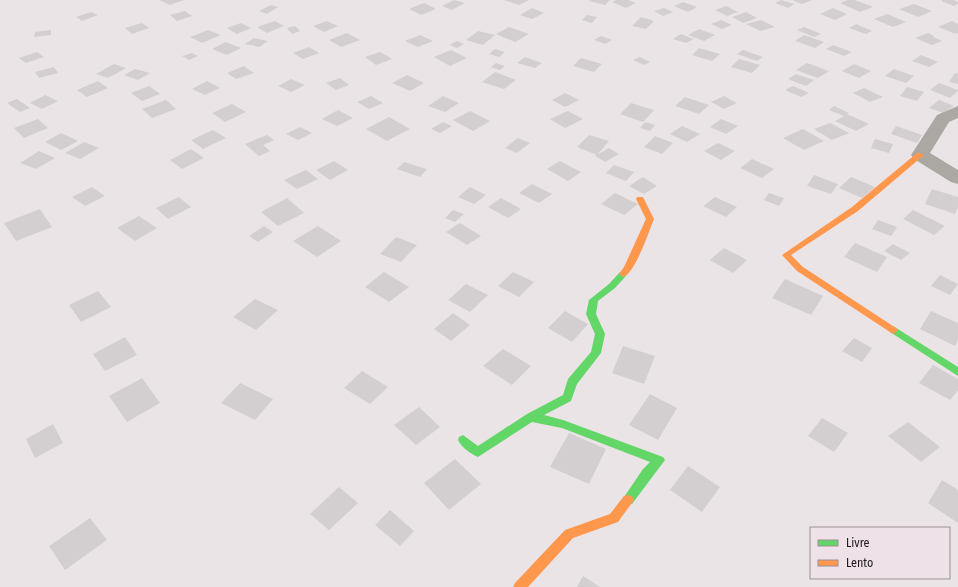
<svg xmlns="http://www.w3.org/2000/svg" width="958" height="587" font-family="'Fira Sans Condensed',sans-serif">
<style>
.building{fill:#d3ced0}
.lines{fill:none;stroke-linecap:round;stroke-linejoin:round}
.street{fill:#aba8a4;fill-rule:evenodd}
.fast{fill:#63d668;fill-rule:evenodd}
.slow{fill:#ff974d;fill-rule:evenodd}
</style>
<rect width="100%" height="100%" fill="#ebe4e7"/>
<path class="building" d="M159,0H184L170,5Z
M454,0L465,3L452,10L442,6Z
M504,0H529L519,5Z
M591,0H610L605,5L589,1Z
M616,0H628L636,3L626,8L612,2Z
M781,0L794,4L788,8L775,3Z
M792,0H812L802,4Z
M848,0H855L873,7L860,12L840,3Z
M943,0H953L958,2V4L954,6L941,1Z
M683,2L697,7L688,12L674,6Z
M424,3L436,9L421,15L409,9Z
M914,4L932,11L918,17L899,9Z
M271,5L278,7L267,14L259,11Z
M726,6L738,12L727,16L715,10Z
M532,8L544,13L532,19L520,15Z
M664,8L673,12L663,16L654,11Z
M833,8L847,14L835,20L820,14Z
M185,11L192,16L177,21L170,15Z
M91,12L98,15L82,21L76,17Z
M746,12L757,18L743,23L732,17Z
M887,14L906,22L893,27L874,19Z
M587,15L597,17L592,23L582,20Z
M641,17L654,21L646,29L632,26Z
M721,20L732,25L722,29L711,24Z
M761,20L775,27L760,31L746,24Z
M275,21L284,26L267,33L257,27Z
M327,21L338,26L324,32L313,26Z
M952,21L958,24V33L956,34L938,27Z
M142,23L149,28L132,34L125,28Z
M241,23L251,28L237,34L227,28Z
M856,24L872,31L866,34L849,28Z
M295,26L300,31L292,34L287,28Z
M509,27L529,34L515,42L496,34Z
M804,27L821,34L814,37L797,30Z
M699,29L715,35L704,41L688,35Z
M51,30V35L34,37L35,32Z
M208,30L221,35L202,43L190,37Z
M478,31L495,35L483,45L466,40Z
M347,33L360,40L341,47L329,40Z
M928,33L934,36L933,37L942,41L932,45L915,38Z
M681,34L694,39L686,43L673,39Z
M420,35L433,41L418,47L405,41Z
M804,35L824,42L815,48L795,41Z
M601,36L612,40L605,44L594,40Z
M254,38L268,41L259,47L245,44Z
M457,41L464,44L457,48L450,45Z
M226,42L241,48L227,55L212,49Z
M833,45L852,52L844,56L826,49Z
M309,47L319,53L303,59L293,53Z
M699,48L720,54L712,61L692,55Z
M495,49L505,52L499,57L489,54Z
M451,50L467,58L450,66L434,57Z
M743,50L763,57L757,61L737,54Z
M37,52L44,57L26,63L19,58Z
M380,52L392,59L376,65L365,57Z
M192,53L198,56L189,60L182,56Z
M921,55L938,62L929,67L912,61Z
M525,57L542,63L535,68L517,63Z
M640,57L650,62L644,65L633,60Z
M581,58L602,64L594,72L573,66Z
M739,59L760,65L752,73L731,67Z
M496,63L505,66L500,70L491,67Z
M807,63L829,71L818,78L796,70Z
M114,64L126,68L108,78L96,74Z
M854,64L871,71L859,78L842,71Z
M244,66L254,73L236,79L227,73Z
M54,67L58,73L39,78L35,72Z
M135,69L150,73L138,80L124,75Z
M894,69L914,76L906,83L885,76Z
M495,72L516,80L504,89L482,82Z
M955,73L958,74V84L949,82Z
M796,74L814,80L806,86L788,79Z
M407,75L424,83L410,91L392,83Z
M340,78L349,85L336,90L326,83Z
M291,79L305,85L291,92L278,86Z
M98,81L108,88L87,97L77,90Z
M207,81L220,88L205,95L192,89Z
M939,83L958,90V91L950,98L930,90Z
M149,86L160,94L142,101L131,93Z
M793,86L809,93L801,97L785,90Z
M907,87L924,92L917,101L900,96Z
M864,88L883,97L870,102L853,93Z
M565,93L579,100L565,107L552,100Z
M45,95L58,101L42,109L30,103Z
M371,96L383,103L369,109L357,102Z
M443,96L459,103L445,112L428,106Z
M724,96L737,103L724,109L711,102Z
M685,97L709,105L699,114L675,106Z
M17,99L30,108L20,112L7,103Z
M166,100L176,109L152,118L142,109Z
M939,100L954,106L943,113L929,108Z
M631,103L654,110L643,122L620,114Z
M232,104L246,112L225,122L212,113Z
M834,106L849,113L847,114L869,124L856,131L835,121L844,116L829,110Z
M338,110L353,118L337,126L322,119Z
M470,111L490,121L473,131L453,120Z
M568,111L583,119L565,128L550,119Z
M389,117L410,129L387,141L366,129Z
M38,119L48,128L24,138L14,128Z
M721,119L738,126L726,134L710,127Z
M443,122L452,126L440,133L431,129Z
M645,122L655,125L650,131L640,128Z
M830,123L849,133L832,140L814,129Z
M682,126L700,134L687,142L670,134Z
M896,126L922,135L917,143L891,134Z
M300,127L312,133L298,140L286,134Z
M803,129L824,141L804,150L783,138Z
M213,130L226,138L203,149L191,140Z
M61,133L78,141L61,150L45,142Z
M267,135L274,140L263,145L270,151L259,156L245,144Z
M589,135L609,141L597,155L577,147Z
M655,136L673,143L662,154L644,147Z
M518,138L530,143L517,153L505,148Z
M875,139L893,144L889,153L871,148Z
M84,142L99,148L80,159L65,153Z
M718,143L735,151L721,160L704,151Z
M609,148L619,154L605,162L595,156Z
M191,149L204,158L182,169L170,160Z
M39,151L55,158L36,169L20,163Z
M752,159L774,169L762,178L740,168Z
M334,161L348,170L330,180L316,170Z
M560,161L581,172L568,181L547,169Z
M404,162L427,169L420,177L397,169Z
M614,165L634,172L626,181L606,173Z
M306,170L318,179L297,189L284,180Z
M814,175L838,184L831,194L807,186Z
M643,177L657,186L644,194L629,186Z
M851,177L875,187L862,198L839,188Z
M532,184L552,194L539,203L519,193Z
M92,187L105,196L85,206L72,197Z
M470,187L486,195L474,204L458,197Z
M932,189L958,197V207L955,214L925,204Z
M615,193L638,204L624,215L601,204Z
M769,193L784,198L779,206L764,200Z
M179,197L191,207L168,219L156,208Z
M715,197L737,207L726,217L703,206Z
M287,198L304,213L278,226L261,212Z
M501,198L521,209L508,218L488,207Z
M40,209L52,227L16,241L4,223Z
M453,210L464,214L455,222L445,218Z
M913,210L945,226L934,235L903,219Z
M139,216L157,228L135,241L117,228Z
M878,220L897,227L891,236L872,229Z
M460,223L481,236L467,245L446,232Z
M264,226L273,232L258,242L249,236Z
M318,226L341,241L317,257L293,241Z
M396,237L417,245L401,262L380,254Z
M855,243L887,257L877,272L844,257Z
M893,244L910,253L901,260L884,251Z
M724,248L747,260L733,273L710,260Z
M384,272L409,287L389,302L365,287Z
M513,272L534,282L519,297L498,286Z
M940,275L958,284L950,295L931,286Z
M785,279L823,296L811,315L772,298Z
M466,284L488,295L470,312L448,300Z
M98,291L111,307L81,322L69,305Z
M255,299L278,310L256,330L233,317Z
M565,311L588,324L572,342L548,328Z
M931,311L958,323V340L955,346L920,329Z
M453,313L470,325L451,341L434,329Z
M125,337L137,355L105,371L93,354Z
M854,338L872,348L862,362L842,351Z
M623,346L655,356L644,384L612,373Z
M503,349L531,366L512,385L483,366Z
M933,365L958,379V390L950,400L919,383Z
M362,371L388,387L370,404L344,388Z
M142,378L160,403L127,422L109,396Z
M240,383L273,399L255,420L221,403Z
M650,394L677,408L658,440L629,425Z
M419,407L440,427L416,445L394,425Z
M822,418L848,433L834,452L808,436Z
M908,422L940,447L921,462L888,436Z
M53,424L63,443L35,458L26,439Z
M569,433L606,449L589,484L550,467Z
M455,459L481,484L449,510L424,483Z
M688,466L720,487L702,512L670,490Z
M942,480L958,490V523L928,503Z
M339,487L358,503L329,530L310,514Z
M390,510L414,531L400,546L375,525Z
M90,518L107,540L65,570L49,546Z
M583,576L600,587H577Z"/>
<g class="lines">
<path class="street" d="M958,106V118L949,122L930,153L958,170V184L951,182L914,159L911,155L937,115Z"/>
<path class="fast" d="M623,271L626,272L627,274L626,276L615,288L598,301L596,314L605,334L601,353L577,384L571,401L544,415L563,420L663,457L665,460L632,504L628,505L624,504L622,500L643,469L650,462L562,428L532,422L478,457C471,454 461,447 458,440L459,437L463,435L478,446L527,414L563,395L568,379L591,352L595,334L586,314L589,300L609,284L620,272Z
M893,326L958,367V376L890,332L888,330L890,328Z"/>
<path class="slow" d="M917,153H920L924,155L858,211L791,255L803,267L896,328L898,330L896,332L893,334L797,271L782,255L852,207Z
M637,197H643L654,219C649,231 635,274 623,277L619,274L624,267L646,219L636,199Z
M628,495L632,496L634,500L618,522L573,538L528,587H513L515,583L565,530L610,514L624,496Z"/>
</g>
<rect x="810" y="527" width="140" height="52" fill="#eee1e7" stroke="#9b9196"/>
<rect x="818" y="540" width="20" height="6" fill="#63d668" stroke="#9b9196"/>
<text x="846" y="547" font-size="12" fill="#1e1a1c">Livre</text>
<rect x="818" y="560" width="20" height="6" fill="#ff974d" stroke="#9b9196"/>
<text x="846" y="567" font-size="12" fill="#1e1a1c">Lento</text>
</svg>
